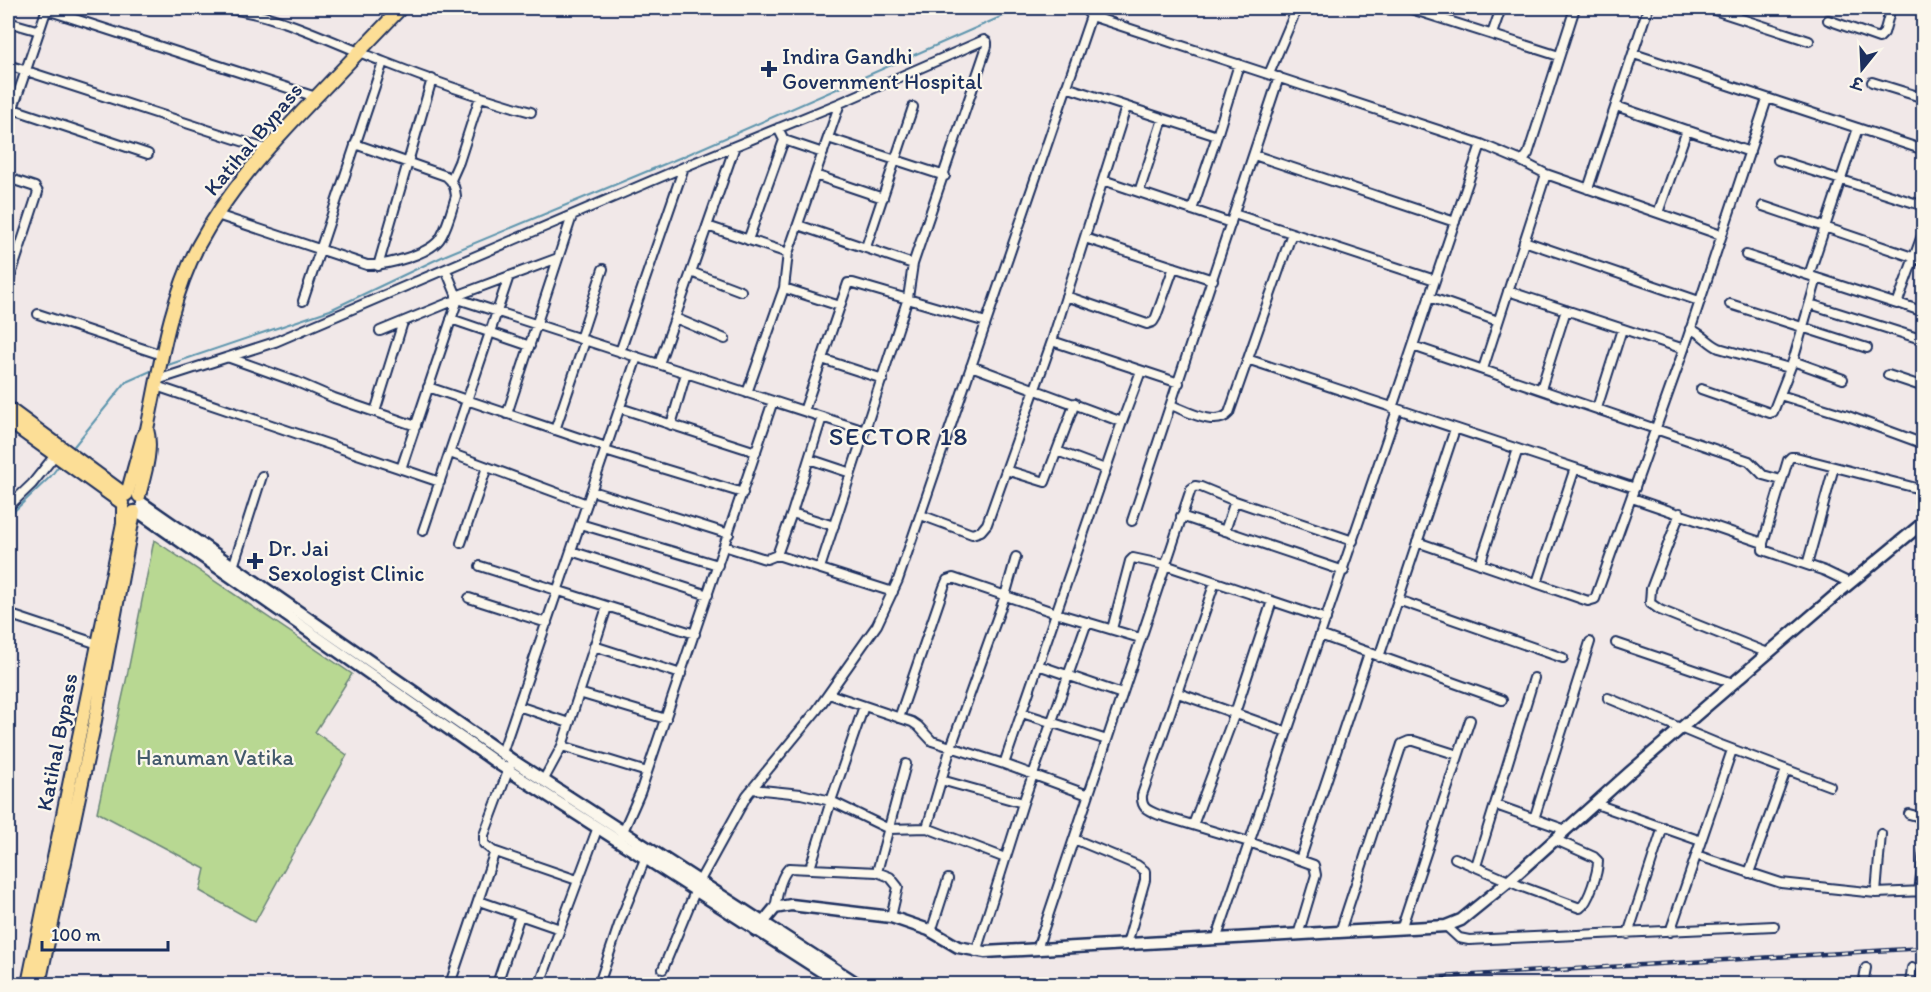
<svg xmlns="http://www.w3.org/2000/svg" width="1931" height="992" font-family="Itim,'Playpen Sans Deva',sans-serif">
<style>
.green{fill:#b8d892;stroke:#6a8478;stroke-width:1.5}
.lines{fill:none;stroke-linecap:round;stroke-linejoin:round}
.stream{stroke:#5e96ae;stroke-width:2}
.street-casing{stroke:#1b2f5e;stroke-width:12}
.secondary-casing{stroke:#1b2f5e;stroke-width:15}
.primary-casing{stroke:#1b2f5e;stroke-width:16}
.street{stroke:#fbf7ec;stroke-width:8}
.secondary{stroke:#fbf7ec;stroke-width:10}
.primary{stroke:#fcde96;stroke-width:12}
.rail-casing{stroke:#1b2f5e;stroke-width:4.5}
.rail{stroke:#fbf7ec;stroke-width:2;stroke-dasharray:7;stroke-linecap:butt}
.poi-dot{fill:#1b2f5e;stroke:#fbf7ec;stroke-width:2}
.labels{text-anchor:middle;dominant-baseline:central;stroke-width:4.5;stroke-linejoin:round;paint-order:stroke}
.poi-label{font-size:22px;fill:#1b2f5e;stroke:#fbf7ec;text-anchor:start}
.street-label{font-size:22px;fill:#1b2f5e;stroke:#fbf7ec}
.park-label{font-size:22px;fill:#42596b;stroke:#fbf7ec}
.quarter-label{font-size:26px;letter-spacing:1.5px;fill:#1b2f5e;stroke:#fbf7ec}
</style>
<rect width="100%" height="100%" fill="#f1e8e8"/>
<filter id="ink" filterUnits="userSpaceOnUse"><feTurbulence type="fractalNoise" baseFrequency=".0167" numOctaves="2"/><feDisplacementMap in="SourceGraphic" scale="12" xChannelSelector="R" yChannelSelector="G"/><feConvolveMatrix kernelMatrix="1 2 1 2 8 2 1 2 1" color-interpolation-filters="sRGB"/></filter>
<g filter="url(#ink)">
<path class="green" d="M154,540L352,674L315,732L347,755L255,922L200,891L205,869L97,812L126,681Z"/>
<g class="lines">
<path class="stream" d="M165,366L330,310L446,255L684,156L1021,8
M71,450L126,382L153,370
M8,517L51,476L60,464"/>
<defs>
<path id="street" d="M219,8C276,12 331,42 384,62C432,81 481,98 531,112
M1084,8L1091,16L1481,144L1519,160L1525,158L1528,154L1575,8
M1408,8L1559,56
M1708,8L1809,41
M47,10L316,97
M1828,20L1879,38L1884,33L1891,8
M8,22L36,30L41,26L47,8
M1492,34L1501,8
M1634,54L1924,150
M8,65L266,149
M1269,74L1297,8
M1872,82L1924,98
M1066,87L1217,136L1192,210
M1616,106L1750,152
M13,109L148,154
M8,123L41,26
M1217,136L1239,64
M828,138L945,176
M784,140L823,153
M1254,155L1455,222
M1519,160L1546,174L1721,235
M1778,160L1924,206
M815,175L883,198
M8,178L35,187L38,192L8,284
M451,180L459,162L480,97
M1103,180L1231,223
M1588,189L1648,8
M1139,192L1163,119
M1763,206L1924,261
M1658,213L1687,130
M1234,214L1435,280
M217,215L367,265C385,266 432,254 441,237C448,225 452,209 456,196C455,187 453,182 446,176L355,144
M798,225L913,264
M707,226L788,253
M1085,238L1213,280
M748,240L784,140L778,128
M1524,241L1699,301
M866,247L913,107
M1746,255L1897,304L1924,230
M378,266L432,79
M446,270L458,299L865,431
M691,272L741,291
M1809,275L1858,128
M784,288L788,253L840,103
M1508,291L1684,349
M456,296L558,258
M1066,296L1147,324L1153,322L1156,317L1174,267
M1429,297L1498,321
M303,301L383,62
M1898,303L1924,312
M1730,304L1867,348
M1810,304L1924,340
M38,314L162,355
M675,318L725,339
M451,319L530,346
M1690,329C1702,333 1708,343 1719,348L1789,368
M380,331L458,299
M580,339L603,269
M1052,341L1179,383
M1413,346L1749,461L1763,475L1781,480
M620,352L684,167
M230,358L297,382L334,398L416,426
M822,359L883,379
M1250,360L1635,488
M1793,361L1843,379
M659,364L735,146
M971,366L1122,422
M1483,369L1546,174
M1888,375L1924,387
M157,380L275,342L691,164L840,103L984,40L987,42V46L913,264L908,298L820,568
M156,386L440,482
M428,387L606,447
M1541,389L1566,310
M1701,389L1770,413L1773,412L1793,361L1817,278
M747,393L784,288L840,306
M1780,395L1845,415L1924,444
M1171,405C1187,411 1216,428 1229,413L1292,233
M620,408L756,452
M1392,408L1481,144
M1597,408L1622,329
M1397,410L1320,635L1502,700
M804,411L848,283H853L986,322
M375,412L403,322
M507,414L572,216
M671,425L686,373
M555,430L585,341
M605,451L743,493
M1057,451L1105,469
M450,453L587,504
M809,459L851,473
M401,469L458,299
M1006,470L1045,482L1075,403
M592,491L729,534
M1632,498L1763,543
M8,507L32,484L56,454
M792,513L834,526
M1680,513L1651,589L1650,603L1660,610L1768,653
M921,515L972,534L981,531L987,524L1052,341L1126,107
M1181,516L1344,571
M1132,521L1279,77
M580,524L718,565
M423,531L509,276
M1225,531L1235,501
M1417,542L1588,601L1595,599L1684,349L1767,99
M461,543L487,467
M724,546L762,558L767,559L777,555L893,592
M571,551L708,595
M777,555L792,513L822,417
M1480,564L1518,449
M1807,565L1834,467
M480,566L695,634
M233,567L262,476
M1215,582L1142,795C1141,808 1147,810 1159,815L1249,842L1314,865L1316,875L1298,935
M1537,583L1575,468
M1850,583L1825,571L1763,550V543L1788,460L1791,457H1796L1924,490
M469,598L547,623
M1398,600L1563,658
M8,614L98,644
M1112,629L1130,561L1133,558L1165,565L1326,619
M1616,643L1733,683
M594,646L681,674
M1379,657L1455,429
M1038,665L1122,694
M579,693L666,719
M1178,693L1287,732
M829,694L912,722L918,726L932,741L1004,764L1088,795
M1608,698L1721,745L1830,786
M518,706L569,723
M864,706L831,801L889,829L927,828L1005,858
M1022,713L1107,740
M899,718L944,587L947,580L953,578L1056,613L1140,638
M562,746L647,772
M502,753L637,357
M1004,764L1122,422L1141,371
M941,780L1023,803
M543,781L562,746L607,607
M752,789L801,794L831,801L810,868
M1596,804L1701,841
M1496,805L1566,830
M1909,814L1924,818
M1534,819L1590,642
M1193,825L1235,713L1272,601
M927,828L951,747L1005,596L1016,557
M621,836L640,793L773,401
M1074,839L1137,865L1145,871V880L1127,944
M493,851L577,880
M1696,855L1781,883L1876,893L1924,891
M1455,858L1520,886L1580,908C1589,902 1598,872 1598,861L1594,857L1556,840
M1300,860L1369,653
M1476,866L1534,678
M877,872L906,764
M1749,873L1786,770
M1919,892L1924,851
M1876,893L1881,834
M479,901L560,929L598,827
M775,908C778,894 779,879 789,868L877,872L890,877L898,887L891,917
M1446,926L1459,938L1469,940L1774,926
M1401,929L1470,720
M931,932L948,879
M1340,932L1402,744L1409,741H1414L1458,755
M1670,932L1732,750
M1628,934L1663,827
M1216,940L1320,635
M1037,949L1191,489L1195,486L1201,487L1235,501L1353,541
M976,952L1023,803L1087,622
M663,969L699,882L747,795L817,710L877,625L898,580L1091,16
M450,984L494,854L493,851L484,844V835L510,766
M497,984L520,915
M540,984L560,929
M599,984L622,916L645,859
M1863,984L1866,968
M1910,984L1912,968"/>
<path id="secondary" d="M142,503L512,760L858,984
M137,511L500,765L841,984
M756,931L775,908L791,905L891,917L929,930L958,947L985,952L1446,926L1461,920L1509,881L1629,773L1838,593L1924,522"/>
<path id="primary" d="M8,408L126,495
M8,421L122,503
M127,494L143,436L147,430
M139,496C144,476 153,450 147,429C160,368 169,302 198,246C228,190 270,145 313,100C343,69 372,38 401,8
M28,984L123,523V508
M39,984L94,726L134,512"/>
</defs>
<use href="#street" class="street-casing"/>
<use href="#secondary" class="secondary-casing"/>
<use href="#primary" class="primary-casing"/>
<use href="#street" class="street"/>
<use href="#secondary" class="secondary"/>
<use href="#primary" class="primary"/>
<defs>
<path id="rail" d="M1323,984L1924,948"/>
</defs>
<use href="#rail" class="rail-casing"/>
<use href="#rail" class="rail"/>
</g>
</g>
<g class="poi-dot">
<path d="M766 60h6v6h6v6h-6v6h-6v-6h-6v-6h6z"/>
<path d="M252 552h6v6h6v6h-6v6h-6v-6h-6v-6h6z"/>
</g>
<g class="labels">
<g class="poi-label">
<text x="782" y="56">Indira Gandhi<tspan x="782" dy="25">Government Hospital</tspan></text>
<text x="268" y="548">Dr. Jai<tspan x="268" dy="25">Sexologist Clinic</tspan></text>
</g>
<g class="street-label">
<text transform="translate(253 139) rotate(-50)">Katihal Bypass</text>
<text transform="translate(57 742) rotate(-79)">Katihal Bypass</text>
</g>
<g class="park-label">
<text x="215" y="757">Hanuman Vatika</text>
</g>
<g class="quarter-label">
<text x="899" y="436">SECTOR 18</text>
</g>
</g>
<rect width="1931" height="992" fill="none" stroke="#fbf7ec" stroke-width="30"/>
<rect x="15" y="15" width="1901" height="962" fill="none" stroke="#1b2f5e" stroke-width="2" filter="url(#ink)"/>
<g transform="translate(1862 69) rotate(198)" stroke="#fbf7ec" stroke-width="4.5" paint-order="stroke">
<path d="M0-4.5L10 22L0 15L-10 22Z" fill="#1b2f5e"/>
<text y="-9" font-size="16" font-weight="bold" text-anchor="middle" fill="#1b2f5e">उ</text>
</g>
<path d="M42 941v9h126v-9" fill="none" stroke="#1b2f5e" stroke-width="3"/>
<text x="51" y="941" font-size="18" fill="#1b2f5e" stroke="#fbf7ec" stroke-width="4.5" paint-order="stroke">100 m</text>
</svg>
